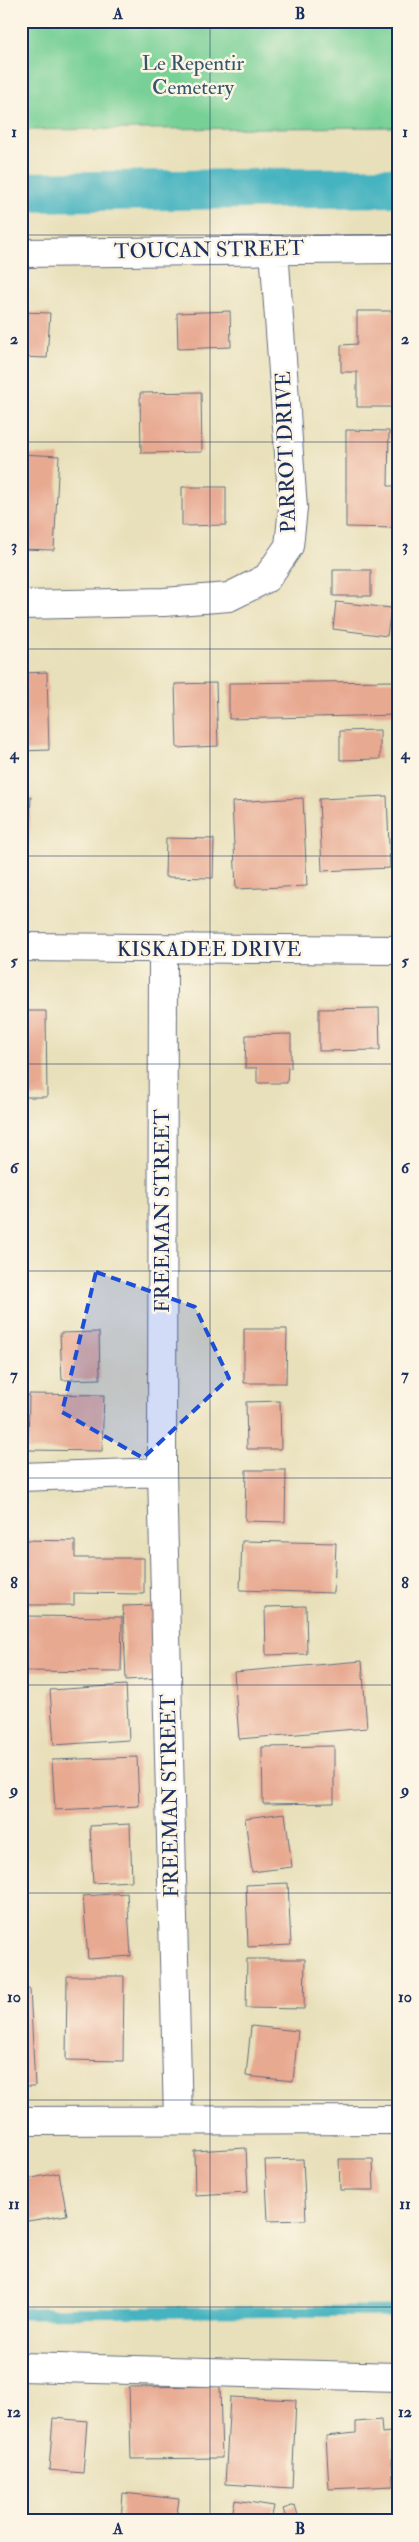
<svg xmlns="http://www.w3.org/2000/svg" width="419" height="2542" font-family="'IM FELL Double Pica',serif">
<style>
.green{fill:#77d096;stroke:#49807a}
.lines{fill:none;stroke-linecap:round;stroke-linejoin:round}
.stream{stroke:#45b3c0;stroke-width:11}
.canal{stroke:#45b3c0;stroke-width:40}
.building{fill:#e8a991}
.minor-casing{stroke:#636d7e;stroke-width:30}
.minor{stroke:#fff;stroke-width:28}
.marked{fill:#1d4ed8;fill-opacity:0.2;stroke:#1d4ed8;stroke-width:4;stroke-dasharray:10 6;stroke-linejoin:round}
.grid{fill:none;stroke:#1b2f5e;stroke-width:1;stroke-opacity:0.55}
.labels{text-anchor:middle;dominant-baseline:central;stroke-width:5;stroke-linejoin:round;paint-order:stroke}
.park-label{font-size:21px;fill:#32576c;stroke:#fcf5e5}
.street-label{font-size:21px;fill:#1b2f5e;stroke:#fcf5e5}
.neatline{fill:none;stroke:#1b2f5e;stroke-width:2}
.grid-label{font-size:16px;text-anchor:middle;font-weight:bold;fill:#1b2f5e}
</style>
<rect width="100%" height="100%" fill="#fcf5e5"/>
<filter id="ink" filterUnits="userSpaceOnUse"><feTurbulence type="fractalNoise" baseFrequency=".02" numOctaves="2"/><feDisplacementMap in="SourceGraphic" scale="10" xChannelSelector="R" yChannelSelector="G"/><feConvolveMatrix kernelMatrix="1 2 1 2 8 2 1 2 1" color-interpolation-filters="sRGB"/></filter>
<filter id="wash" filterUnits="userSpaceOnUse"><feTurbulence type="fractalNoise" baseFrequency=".0096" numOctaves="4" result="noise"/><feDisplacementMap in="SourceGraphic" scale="20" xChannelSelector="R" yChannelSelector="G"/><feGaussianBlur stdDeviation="1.12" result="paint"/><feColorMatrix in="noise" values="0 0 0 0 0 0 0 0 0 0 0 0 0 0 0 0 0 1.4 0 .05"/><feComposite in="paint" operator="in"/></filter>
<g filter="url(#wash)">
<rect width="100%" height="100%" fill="#e8e0ba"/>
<path class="green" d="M21,21H398V127L21,130Z"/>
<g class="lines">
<path class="stream" d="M21,2313L398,2311"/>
<path class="canal" d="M21,192L398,187"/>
</g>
<g id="blocks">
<path class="building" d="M230,311L231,347L178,349L177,313Z
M357,311H398V407H357V372H341V345L357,344Z
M21,312L50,313L47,358L21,357Z
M201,392L202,452L141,453L140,393Z
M346,430L389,431L388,486H398V528L346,527Z
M21,454L59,456L54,550L21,549Z
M182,487H226V525L182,526Z
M333,570H371V596H333Z
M336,602L391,608L387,636L333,629Z
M47,672L49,750L21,751V673Z
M398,681V715L229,719V683Z
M216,683L218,746L177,748L175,684Z
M380,730V759L340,760V731Z
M387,796L390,868L322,871L319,799Z
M21,797H31L27,872H21Z
M303,798L307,886L236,889L232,802Z
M166,838L214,839L213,878L165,877Z
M379,1008L380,1050L319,1051V1009Z
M21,1011H46L47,1097H21Z
M291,1034V1068L288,1067L287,1083H257V1068H245L246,1035Z
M244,1329H287L286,1383H244Z
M99,1332L100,1379L62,1380L60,1333Z
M29,1394L104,1395L102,1451L28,1450Z
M280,1401L281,1449H247L246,1402Z
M246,1470H286L285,1522L245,1521Z
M24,1540L75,1541V1558H144V1594L74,1593V1605H23Z
M242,1541L336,1543L334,1593L240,1590Z
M396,1571H398V1661H395Z
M157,1605L160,1678L126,1680L123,1606Z
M306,1606L307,1654L266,1655L265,1607Z
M22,1616L122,1617L121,1672L21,1671Z
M362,1661L367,1728L239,1739L234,1672Z
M126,1685L129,1740L54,1745L50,1690Z
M334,1746V1803L263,1804L262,1747Z
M137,1757L139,1806L55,1810L52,1760Z
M395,1804H398V1857H394Z
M285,1813L292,1867L252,1872L245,1818Z
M130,1824L132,1881L93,1883L90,1826Z
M288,1883L291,1945L248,1947L246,1885Z
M127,1893L131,1956L88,1959L83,1896Z
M247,1959H305L304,2009L246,2008Z
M67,1976H124L123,2061L66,2060Z
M21,1989H30L35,2086H21Z
M251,2026L298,2031L293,2081L246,2076Z
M398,2033V2082H395L393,2034Z
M246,2148L248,2192L195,2195L194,2151Z
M303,2159L306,2220L268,2221L265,2160Z
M339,2159H373L374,2190H340Z
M59,2173L67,2215L21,2222V2180Z
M220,2386L222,2458L131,2459L129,2387Z
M230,2397L296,2400L292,2488L225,2484Z
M53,2418L87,2421L83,2473L49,2470Z
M381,2420L382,2433L391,2432L393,2486L329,2489L326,2436L356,2433V2422Z
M123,2493L179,2499L176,2521H121Z
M235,2500L274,2506L271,2521H231Z
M295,2505L299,2519L287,2521L283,2509Z"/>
</g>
</g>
<g filter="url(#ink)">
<use href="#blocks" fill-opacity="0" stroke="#636d7e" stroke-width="1"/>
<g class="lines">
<defs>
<path id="minor" d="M21,253L398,249
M21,605L164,602L229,597L267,578L289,546L293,508L274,250
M21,947L398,950
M163,949L162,1472L178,2120
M21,1477L162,1472
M21,2121L398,2120
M21,2367L398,2377"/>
</defs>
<use href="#minor" class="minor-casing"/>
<use href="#minor" class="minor"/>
</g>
</g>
<path class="marked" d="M96,1272L195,1307L229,1378L143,1458L62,1412Z"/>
<path class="grid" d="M210,21V2521M21,235H398M21,442H398M21,649H398M21,856H398M21,1064H398M21,1271H398M21,1478H398M21,1685H398M21,1893H398M21,2100H398M21,2307H398"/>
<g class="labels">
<g class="park-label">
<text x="193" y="63">Le Repentir<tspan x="193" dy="24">Cemetery</tspan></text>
</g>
<g class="street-label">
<text transform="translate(209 250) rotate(-1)">TOUCAN STREET</text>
<text transform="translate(286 452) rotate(-92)">PARROT DRIVE</text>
<text x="209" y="949">KISKADEE DRIVE</text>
<text transform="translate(162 1211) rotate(-90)">FREEMAN STREET</text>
<text transform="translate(170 1796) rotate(-91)">FREEMAN STREET</text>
</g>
</g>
<rect width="419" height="2542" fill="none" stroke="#fcf5e5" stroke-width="55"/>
<rect x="28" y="28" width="364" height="2486" class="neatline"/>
<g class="grid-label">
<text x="118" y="19">A</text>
<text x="300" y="19">B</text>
<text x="14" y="137">1</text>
<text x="405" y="137">1</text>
<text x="14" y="344">2</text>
<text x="405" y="344">2</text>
<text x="14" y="551">3</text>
<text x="405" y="551">3</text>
<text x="14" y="759">4</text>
<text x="405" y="759">4</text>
<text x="14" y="966">5</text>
<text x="405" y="966">5</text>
<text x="14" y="1173">6</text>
<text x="405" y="1173">6</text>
<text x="14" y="1380">7</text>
<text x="405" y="1380">7</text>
<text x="14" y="1588">8</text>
<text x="405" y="1588">8</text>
<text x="14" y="1795">9</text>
<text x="405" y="1795">9</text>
<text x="14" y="2002">10</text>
<text x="405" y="2002">10</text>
<text x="14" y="2209">11</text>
<text x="405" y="2209">11</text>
<text x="14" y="2417">12</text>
<text x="405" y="2417">12</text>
<text x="118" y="2534">A</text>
<text x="300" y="2534">B</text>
</g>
</svg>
